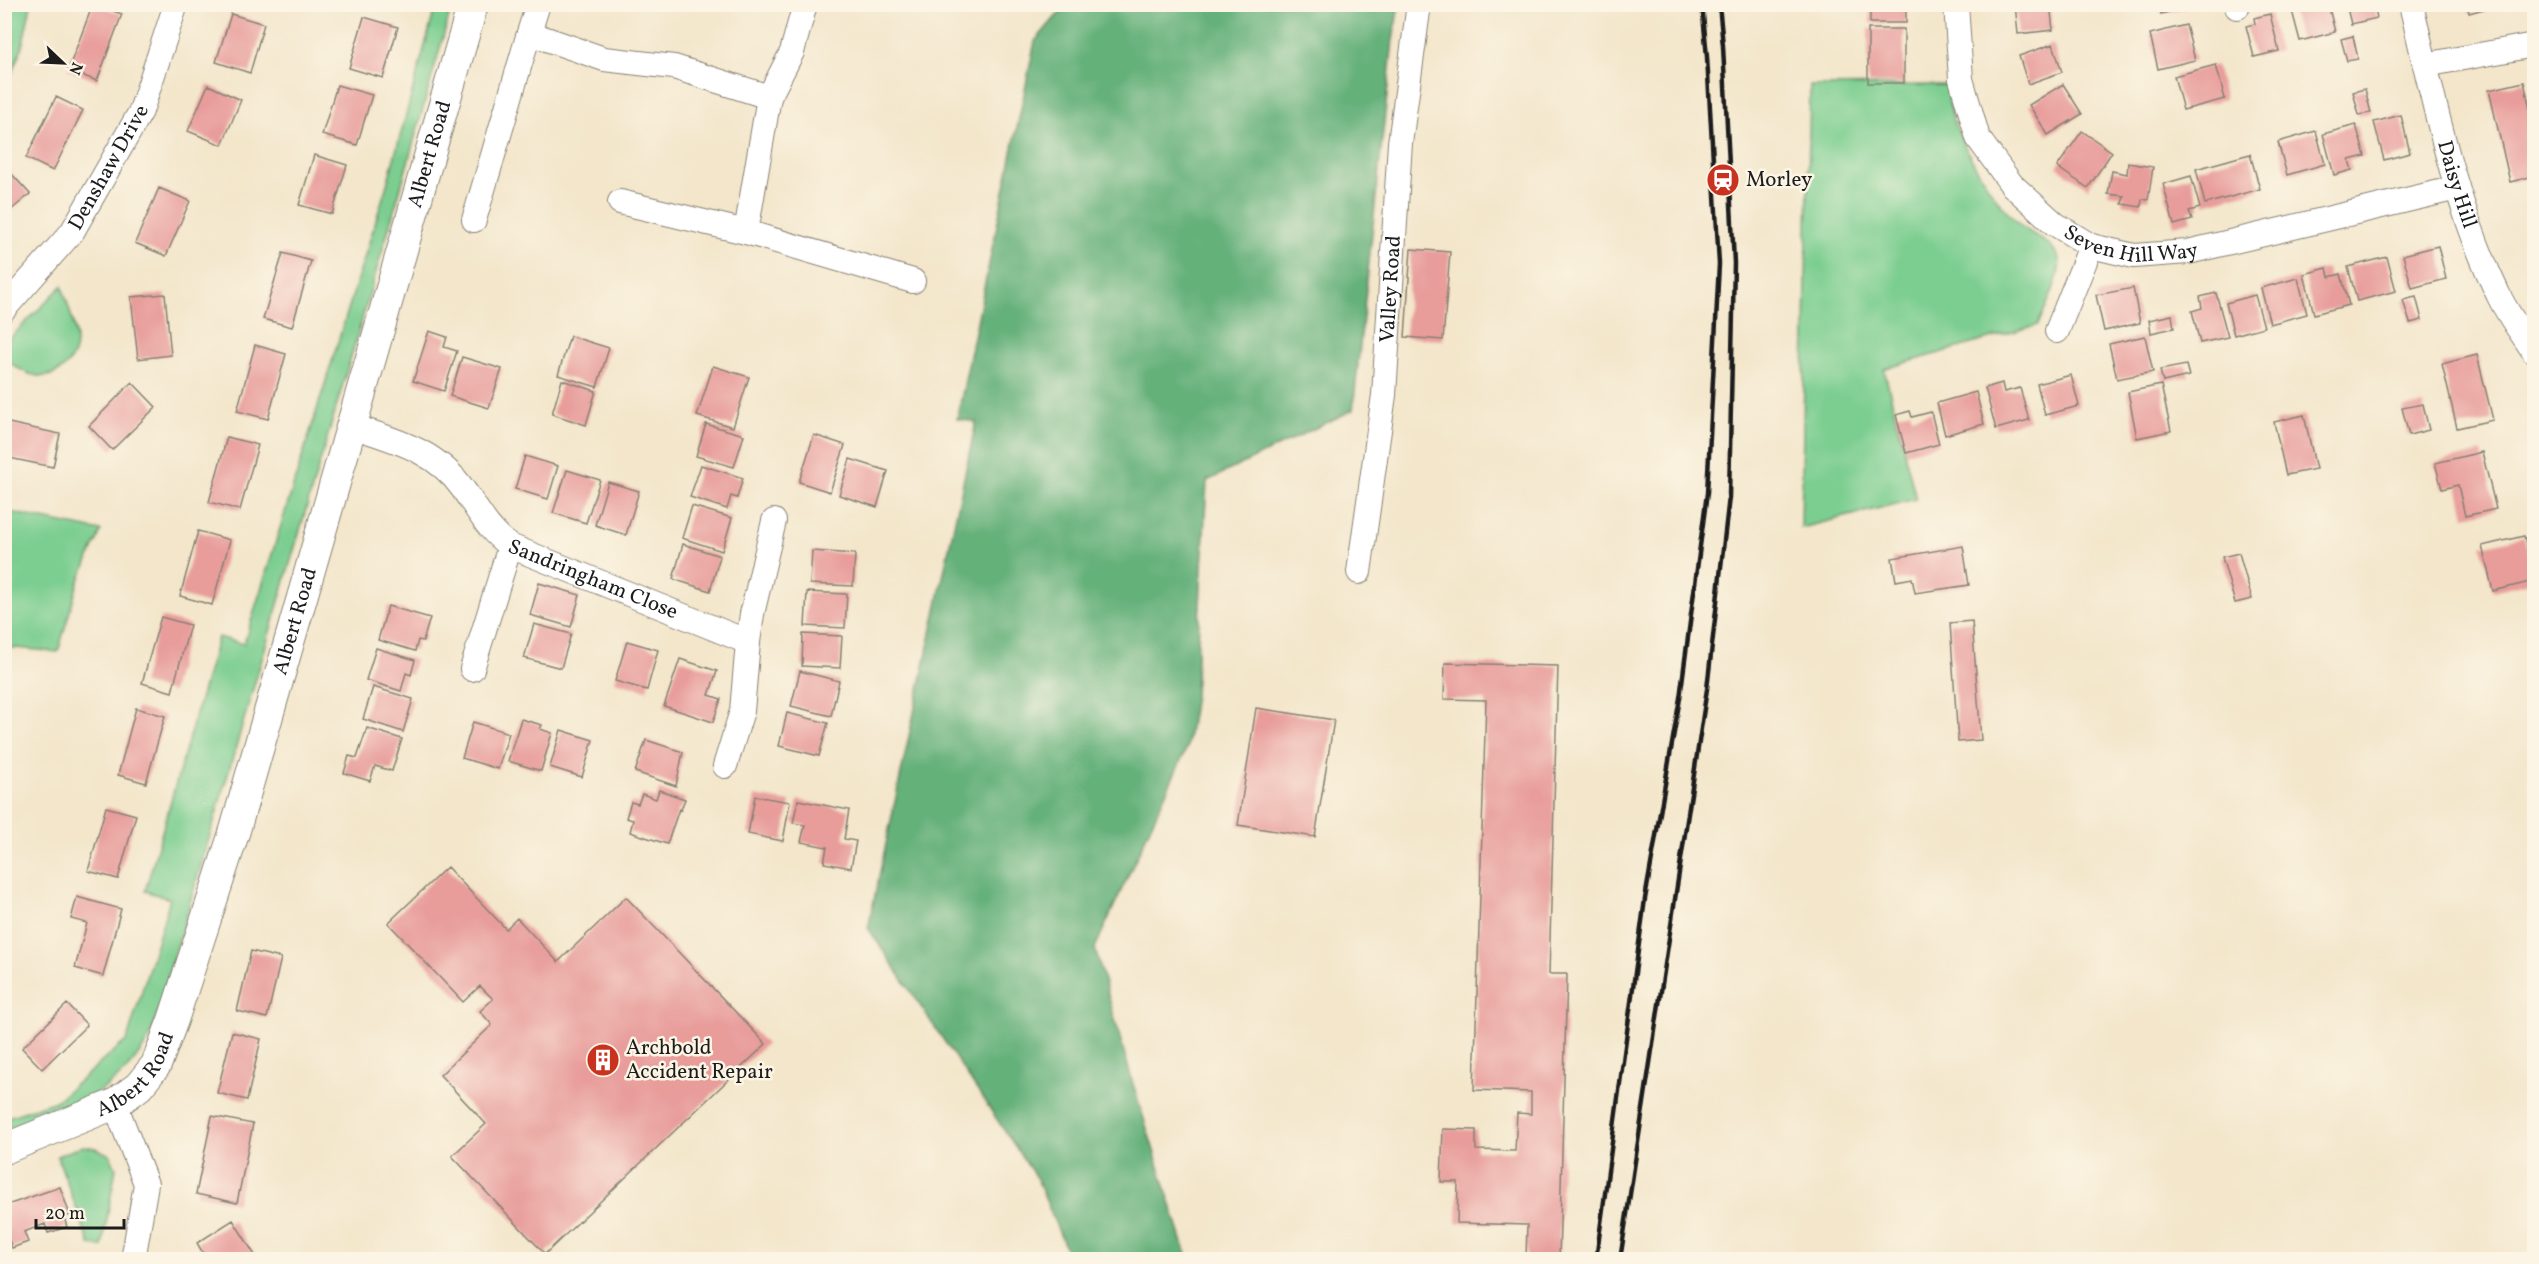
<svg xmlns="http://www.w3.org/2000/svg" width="2539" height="1264" font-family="Vollkorn,serif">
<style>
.green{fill:#7cce90;stroke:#4c7556;stroke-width:1.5}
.forest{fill:#65b17a;stroke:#40664b;stroke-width:1.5}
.building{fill:#e89d9b}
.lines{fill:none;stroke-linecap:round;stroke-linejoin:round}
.minor-casing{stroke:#888174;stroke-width:26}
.tertiary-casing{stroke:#888174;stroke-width:32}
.minor{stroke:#fff;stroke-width:24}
.tertiary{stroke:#fff;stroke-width:30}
.rail{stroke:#1c1c1c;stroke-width:4.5}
.labels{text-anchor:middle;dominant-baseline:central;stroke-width:5;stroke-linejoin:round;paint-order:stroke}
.street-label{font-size:21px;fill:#1c1c1c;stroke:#fcf5e5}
.poi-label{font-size:21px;fill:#1c1c1c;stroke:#fcf5e5;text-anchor:start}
</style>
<rect width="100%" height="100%" fill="#fcf5e5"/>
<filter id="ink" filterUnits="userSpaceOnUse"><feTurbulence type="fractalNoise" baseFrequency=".0167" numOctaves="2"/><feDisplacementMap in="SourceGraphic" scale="12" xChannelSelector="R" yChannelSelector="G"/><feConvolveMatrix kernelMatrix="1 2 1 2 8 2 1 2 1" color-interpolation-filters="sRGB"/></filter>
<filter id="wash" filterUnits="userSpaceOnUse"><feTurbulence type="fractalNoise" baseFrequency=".008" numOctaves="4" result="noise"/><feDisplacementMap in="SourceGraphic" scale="24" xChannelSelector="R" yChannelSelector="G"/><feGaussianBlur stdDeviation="1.35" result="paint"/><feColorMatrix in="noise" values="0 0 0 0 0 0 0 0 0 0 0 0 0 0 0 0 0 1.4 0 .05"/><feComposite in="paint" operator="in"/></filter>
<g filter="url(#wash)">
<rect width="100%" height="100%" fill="#f3e6cb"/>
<path class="green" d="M4,5H31L22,47L5,91Z
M436,5H452L399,194L151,1035C118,1097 67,1108 5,1130V1118L56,1101L127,1040L170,899L145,891L218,637L244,644L386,188Z
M1946,85C1949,98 1950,113 1955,125C1970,160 1991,196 2018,223C2030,235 2053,241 2059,259C2063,273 2044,310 2038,325L1884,369L1916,499L1801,528L1810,86Z
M62,286C67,304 76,324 76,342C76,361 58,378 38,376C26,375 15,366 5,359V343Z
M5,511L101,531L78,583L58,652L5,647Z
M83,1146L96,1148L110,1155L116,1168L102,1247L90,1245L57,1156Z"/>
<path class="forest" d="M1066,5H1399L1393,40L1353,410L1207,481L1195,695L1187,747L1095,948L1133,1084L1188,1259H1070L1037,1179L868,928L976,422L957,419L1035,41Z"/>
<g id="blocks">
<path class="building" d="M93,4L122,14L97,81L68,70Z
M1870,4H1906V23H1870Z
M2015,4H2050L2053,30L2018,34Z
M2159,4H2195V5L2161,14Z
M2302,4H2328L2335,32L2300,41L2291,7Z
M2346,4H2374L2377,18L2351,24Z
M2467,4H2499V5L2469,13Z
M231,14L264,24L250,73L216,62Z
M2270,14L2279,51L2254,57L2246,26L2255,24L2254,18Z
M364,17L398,27L383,78L349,68Z
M2186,25L2195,60L2158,69L2150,34Z
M1868,29H1904V83H1868Z
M2353,36L2358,59L2347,61L2341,39Z
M2053,44L2062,72L2028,84L2019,56Z
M2216,65L2225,99L2183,110L2174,76Z
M2524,82L2534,127V176L2510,182L2489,90Z
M2063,84L2082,114L2048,135L2029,105Z
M208,85L241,100L222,145L188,131Z
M337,85L372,95L357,145L322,135Z
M2365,89L2371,113L2359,115L2353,92Z
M56,97L83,110L53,171L26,158Z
M2401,115L2410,153L2384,160L2374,122Z
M2356,125L2365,156L2349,160L2352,170L2334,175L2323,134Z
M2082,131L2112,152L2088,188L2057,167Z
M2316,131L2325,164L2287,175L2278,142Z
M2250,154L2260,189L2205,204L2196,169Z
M314,155L347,165L332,214L299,205Z
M2128,163L2153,167L2148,200L2142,199L2141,207L2122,204L2124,196L2108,194L2112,171L2127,174Z
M8,170L30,194L4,216V173Z
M2191,176L2200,208L2189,211L2192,220L2174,225L2163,184Z
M159,188L190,201L166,256L135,243Z
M2438,246L2446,279L2412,288L2403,255Z
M1411,249L1450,252L1443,340L1405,337Z
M283,253L311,261L292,327L263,319Z
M2387,257L2396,291L2357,301L2348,267Z
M2327,268L2329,277L2341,274L2349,305L2314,314L2304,274Z
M2298,278L2307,314L2270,324L2261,288Z
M2133,288L2140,323L2104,331L2096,295Z
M2216,293L2228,337L2200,343L2192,311L2202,308L2200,297Z
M165,294L171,355L138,359L131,297Z
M2255,295L2264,327L2234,335L2226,303Z
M2416,297L2422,320L2410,323L2403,300Z
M2172,315L2174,328L2151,333L2149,320Z
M429,331L447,337L444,347L457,351L444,391L413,381Z
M570,336L609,348L597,387L558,375Z
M2145,336L2153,372L2117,379L2109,344Z
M255,345L286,354L268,419L237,411Z
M2477,355L2493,420L2457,428L2442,364Z
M462,357L502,369L489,408L450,396Z
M2186,365L2189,376L2163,382L2160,370Z
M713,366L749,377L733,427L697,416Z
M2071,375L2079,406L2045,415L2037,384Z
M562,380L596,391L586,425L552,414Z
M132,382L156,407L112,450L89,426Z
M2002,383L2004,392L2020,388L2029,420L1996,429L1985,388Z
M2161,385L2171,431L2137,438L2128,392Z
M1976,392L1984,424L1945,435L1937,403Z
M2423,404L2429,430L2409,435L2402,408Z
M1910,411L1912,417L1931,412L1939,444L1906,453L1896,415Z
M2304,415L2316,469L2286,475L2274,422Z
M4,422L60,434L53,467L4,457Z
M706,424L744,435L734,467L696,456Z
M814,435L845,445L830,492L799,482Z
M227,437L258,445L240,510L209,502Z
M2482,452L2496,509L2465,516L2458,485L2442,489L2435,463Z
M525,456L558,466L548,499L515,489Z
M850,459L888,471L877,507L839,495Z
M701,465L743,478L737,498L731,496L727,509L690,497Z
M567,470L600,480L586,523L553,513Z
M608,482L639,491L626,535L595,525Z
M692,506L732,518L722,551L682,538Z
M198,531L230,540L212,605L180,596Z
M2524,536L2534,581L2493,591L2482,546Z
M683,544L720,556L710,591L673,579Z
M1963,546L1969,585L1915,593L1912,578L1896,581L1892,558Z
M812,551L855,554L853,586L810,584Z
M2239,553L2252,599L2235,603L2222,557Z
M539,583L580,595L571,627L530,615Z
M807,592L847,594L845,628L805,626Z
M388,606L430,618L423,641L418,640L415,651L378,640Z
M161,617L190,625L172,692L142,683Z
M1972,621L1981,740L1958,742L1950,623Z
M534,624L571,634L561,668L524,658Z
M803,634L842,636L840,668L802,666Z
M627,641L658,650L647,690L615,681Z
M376,648L415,660L411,675L406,673L401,691L366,680Z
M680,659L717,671L709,695L721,699L713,722L664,706Z
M1445,663L1558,666L1549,974H1567L1559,1260H1526L1527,1225L1457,1223L1458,1182H1441L1443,1129L1476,1130V1150L1515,1151L1517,1113L1531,1114V1092L1474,1090L1486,700L1444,699Z
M800,671L839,681L831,716L791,706Z
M373,687L413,699L403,732L363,719Z
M136,708L165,716L146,783L118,775Z
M1256,708L1334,720L1315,837L1238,825Z
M787,713L828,723L819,756L779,746Z
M521,719L542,725L540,729L552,733L541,771L508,761Z
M473,722L509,733L498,769L462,758Z
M367,728L402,739L392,771L375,766L370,781L344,773L349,756L357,758Z
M561,730L593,740L582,777L550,767Z
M646,740L683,752L676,786L635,772Z
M659,790L685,799L681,810L679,809L667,844L630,832L633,820L626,818L631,802L638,804L642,794L656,799Z
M755,796L790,802L783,841L748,834Z
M798,800L849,810L844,839L856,841L851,868L824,863L827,847L801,842L805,825L793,823Z
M106,807L136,815L118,879L88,871Z
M447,867L506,929L517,918L558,962L626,897L766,1044L545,1254L452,1156L486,1124L440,1075L492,1025L480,1011L493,999L480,986L463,1002L388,923Z
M77,897L121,909L103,976L75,968L87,923L71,919Z
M251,951L281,958L267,1018L237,1011Z
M67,1004L87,1025L42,1069L22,1048Z
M232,1032L261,1039L247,1100L217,1093Z
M212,1116L253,1124L237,1203L196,1194Z
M60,1187L70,1215L64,1217L67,1227L48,1233L45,1224L24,1232L28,1242L12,1248L8,1237L4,1239V1206Z
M233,1220L258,1260H207L197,1243Z"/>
</g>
</g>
<g filter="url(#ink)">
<use href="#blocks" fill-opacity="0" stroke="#888174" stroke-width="1.5"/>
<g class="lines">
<defs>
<g id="minor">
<path d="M805,4L792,52L769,97L746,232L913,281"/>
<path id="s1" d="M1956,4L1961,79L1978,138L2012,185L2055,224L2091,246L2134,256L2188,252L2457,188"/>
<path d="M2237,4V7"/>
<path id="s2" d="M2411,4C2434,102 2454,203 2498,294C2507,314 2522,333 2534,352"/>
<path d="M529,33L538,4"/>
<path d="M2425,65L2534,45"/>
<path d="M620,202L746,232"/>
<path d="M474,220L529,33L604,59L674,67L769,97"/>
<path id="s3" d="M4,309L72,232L141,111L176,4"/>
<path d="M2057,331L2091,246"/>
<path id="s4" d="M352,426C394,440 436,450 463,489C478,510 488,531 510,546L748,642L742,711L725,766"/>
<path id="s5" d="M1359,572L1384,395L1400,143L1419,4"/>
<path d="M748,642L752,614L774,521"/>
<path d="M472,669L510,546"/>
<path d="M115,1104L146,1184L133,1260"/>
</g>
<g id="tertiary">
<path id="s6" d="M4,1149L115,1104L139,1086L156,1065L173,1020L235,830L473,4"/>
</g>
</defs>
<use href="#minor" class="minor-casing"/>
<use href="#tertiary" class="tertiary-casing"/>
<use href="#minor" class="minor"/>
<use href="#tertiary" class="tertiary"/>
<path class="rail" d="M1596,1260L1645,899L1680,698L1707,493L1719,264L1707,57L1702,4
M1620,1260L1707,689L1729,497L1734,263L1723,46L1719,4"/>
</g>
</g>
<defs>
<symbol id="station-disc" viewBox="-11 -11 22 22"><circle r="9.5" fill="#c8321e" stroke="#fcf5e5"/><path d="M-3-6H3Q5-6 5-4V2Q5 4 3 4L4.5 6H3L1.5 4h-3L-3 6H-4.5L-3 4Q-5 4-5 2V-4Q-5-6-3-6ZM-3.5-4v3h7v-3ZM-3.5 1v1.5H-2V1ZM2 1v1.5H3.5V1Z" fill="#fff"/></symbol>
<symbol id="building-disc" viewBox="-11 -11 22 22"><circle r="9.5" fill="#c8321e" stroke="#fcf5e5"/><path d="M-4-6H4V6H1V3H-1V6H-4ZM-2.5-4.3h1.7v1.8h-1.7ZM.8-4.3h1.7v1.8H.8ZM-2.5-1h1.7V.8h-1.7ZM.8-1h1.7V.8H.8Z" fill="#fff"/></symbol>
</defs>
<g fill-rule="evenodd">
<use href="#station-disc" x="1704" y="161" width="38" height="38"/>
<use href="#building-disc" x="584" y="1041" width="38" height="38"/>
</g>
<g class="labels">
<g class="street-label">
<text stroke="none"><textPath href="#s6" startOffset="1128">Albert Road</textPath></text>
<text stroke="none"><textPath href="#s3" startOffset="177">Denshaw Drive</textPath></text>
<text stroke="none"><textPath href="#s2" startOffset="186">Daisy Hill</textPath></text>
<text stroke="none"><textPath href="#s1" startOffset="334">Seven Hill Way</textPath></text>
<text stroke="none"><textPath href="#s5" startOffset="285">Valley Road</textPath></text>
<text stroke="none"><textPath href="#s4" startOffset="294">Sandringham Close</textPath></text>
<text stroke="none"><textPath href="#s6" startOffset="642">Albert Road</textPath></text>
<text stroke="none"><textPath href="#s6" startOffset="156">Albert Road</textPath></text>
</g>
<g class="poi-label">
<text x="1746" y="180">Morley</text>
<text x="626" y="1048">Archbold<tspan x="626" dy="24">Accident Repair</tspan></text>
</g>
</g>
<rect width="2539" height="1264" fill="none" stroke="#fcf5e5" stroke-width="24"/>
<g transform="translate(63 63) rotate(113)" stroke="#fcf5e5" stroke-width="4.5" paint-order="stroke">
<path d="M0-4.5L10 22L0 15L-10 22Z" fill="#1c1c1c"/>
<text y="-9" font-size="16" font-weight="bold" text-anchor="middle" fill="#1c1c1c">N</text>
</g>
<path d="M36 1219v9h88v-9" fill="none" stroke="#1c1c1c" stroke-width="3"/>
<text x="45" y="1219" font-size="18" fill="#1c1c1c" stroke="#fcf5e5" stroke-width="4.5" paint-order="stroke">20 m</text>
</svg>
